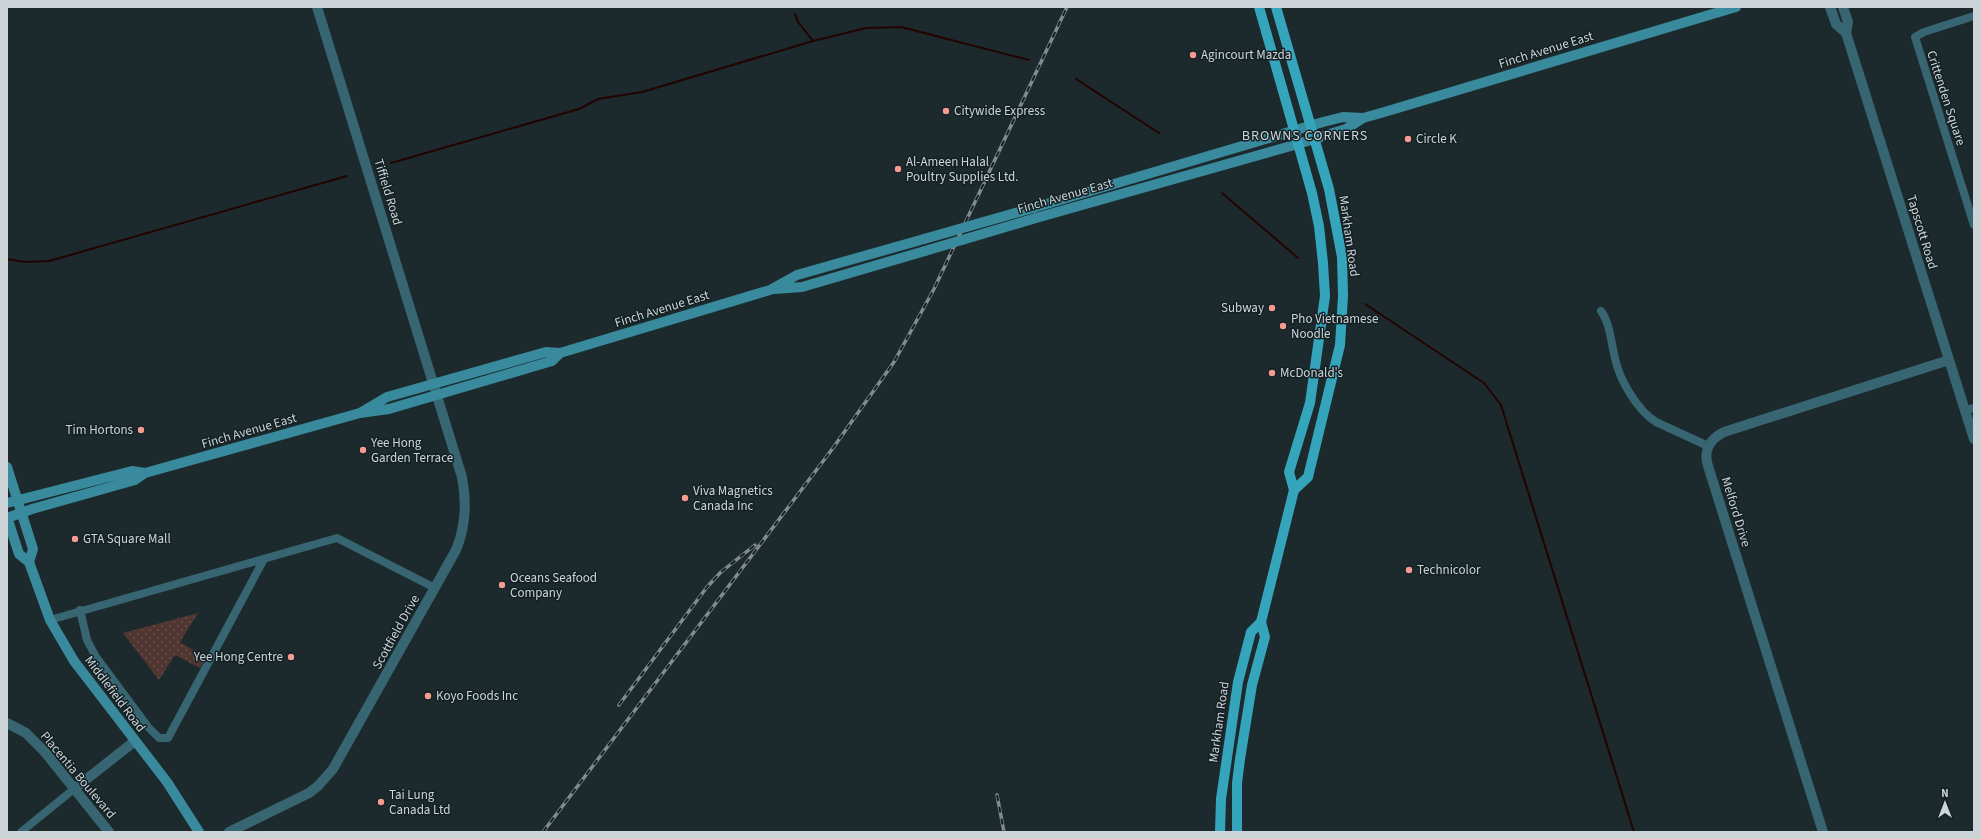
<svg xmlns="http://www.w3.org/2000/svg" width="1981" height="839" font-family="'Source Sans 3',sans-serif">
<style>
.park{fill:url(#park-dots)}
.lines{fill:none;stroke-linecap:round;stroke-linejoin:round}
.stream{stroke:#230202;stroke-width:2}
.minor{stroke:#376672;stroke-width:8}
.tertiary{stroke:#376672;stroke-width:10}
.secondary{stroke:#388a9c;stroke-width:10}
.primary{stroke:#35a5bc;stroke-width:10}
.rail-casing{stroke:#828c8f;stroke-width:3.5}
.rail{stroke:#132024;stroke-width:2;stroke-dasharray:6;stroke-linecap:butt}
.secondary-bridge{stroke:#388a9c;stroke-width:10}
.poi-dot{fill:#f59c92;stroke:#132024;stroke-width:1.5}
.labels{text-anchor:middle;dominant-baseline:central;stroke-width:3;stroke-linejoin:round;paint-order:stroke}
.street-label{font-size:13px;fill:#ccd4d7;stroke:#132024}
.poi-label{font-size:13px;fill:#ccd4d7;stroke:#132024;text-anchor:start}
.neighbourhood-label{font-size:14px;letter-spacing:1px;fill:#ccd4d7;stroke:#132024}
</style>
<defs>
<pattern id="park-dots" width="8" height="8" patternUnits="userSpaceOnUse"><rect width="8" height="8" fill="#513531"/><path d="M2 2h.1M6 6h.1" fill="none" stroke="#69514e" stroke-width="1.8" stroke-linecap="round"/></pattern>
</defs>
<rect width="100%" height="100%" fill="#1d2a2d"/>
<path class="park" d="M198,613L180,642L206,658L200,668L175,655L159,680L123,633Z"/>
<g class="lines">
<path class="stream" d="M795,14L798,22L813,41
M1076,79L1159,133
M391,163L579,109L598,99L642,92L813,41L866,28L901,27L1029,60
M1222,193L1298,258
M7,259L25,262L49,261L347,176
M1365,304L1484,383L1501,405L1634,832"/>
<path class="minor" d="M1974,16L1924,32L1915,37L1974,225
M1601,311C1610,323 1611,342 1615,358C1619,379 1637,410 1656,422L1708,446
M1965,410L1974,408
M80,610L87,640L96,657L148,727L159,738H168L264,559
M50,620L337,538L435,588
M21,832L74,789"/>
<path class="tertiary" d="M1830,7L1836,24L1846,33
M1843,7L1848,22L1846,33L1974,439
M7,723L26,733L44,751L109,832
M74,789L135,741
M229,832L309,793L318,786L333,769L456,550C466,526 467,503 462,477L317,7
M1823,832L1708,466C1703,451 1710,439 1724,432L1949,360"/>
<path class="secondary" d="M1033,208L1323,122L1343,117L1363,118L1381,113L1736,7
M1036,218L1298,144L1346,129L1363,118
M774,289L802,287L925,251
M360,413L387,397L546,352L560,353L770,290L797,275L924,239
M7,467L33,549L29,562
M7,503L132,471L145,473
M7,517L19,554L29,562L50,620L74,661L167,782L199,832
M7,518L32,509L135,480L145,473L360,413L389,409L535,366L552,361L560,353"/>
<path class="primary" d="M1276,7L1329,189L1342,257L1343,296L1340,345L1308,477L1294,490
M1220,832L1221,799L1238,682L1251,632L1261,622
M1237,832V783L1240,759L1252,685L1265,637L1261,622L1294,490L1289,472L1310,403L1325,296L1323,263L1319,226L1312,193L1259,7"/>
<defs>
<path id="rail" d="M619,705L707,587L721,572L755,545
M997,795L1004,832
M543,832L833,448L894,362L934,289L1067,7"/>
</defs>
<use href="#rail" class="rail-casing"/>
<use href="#rail" class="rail"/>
<path class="secondary-bridge" d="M924,239L1033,208
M925,251L1036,218"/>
</g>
<g class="poi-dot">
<circle cx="1193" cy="55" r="4"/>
<circle cx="946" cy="111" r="4"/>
<circle cx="1408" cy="139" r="4"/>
<circle cx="898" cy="169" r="4"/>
<circle cx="1272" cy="308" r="4"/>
<circle cx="1283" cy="326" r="4"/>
<circle cx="1272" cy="373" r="4"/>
<circle cx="141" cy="430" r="4"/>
<circle cx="363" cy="450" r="4"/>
<circle cx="685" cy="498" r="4"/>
<circle cx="75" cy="539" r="4"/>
<circle cx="1409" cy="570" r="4"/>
<circle cx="502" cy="585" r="4"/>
<circle cx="291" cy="657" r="4"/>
<circle cx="428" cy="696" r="4"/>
<circle cx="381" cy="802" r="4"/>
</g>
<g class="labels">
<g class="street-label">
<text transform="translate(1546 50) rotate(-17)">Finch Avenue East</text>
<text transform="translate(1946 98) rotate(72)">Crittenden Square</text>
<text transform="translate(388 192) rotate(73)">Tiffield Road</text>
<text transform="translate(1065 196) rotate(-16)">Finch Avenue East</text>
<text transform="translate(1922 232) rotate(73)">Tapscott Road</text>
<text transform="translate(1349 236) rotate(82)">Markham Road</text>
<text transform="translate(662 309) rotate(-17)">Finch Avenue East</text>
<text transform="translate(249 431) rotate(-16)">Finch Avenue East</text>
<text transform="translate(1736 512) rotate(73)">Melford Drive</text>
<text transform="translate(396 632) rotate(-61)">Scottfield Drive</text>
<text transform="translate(115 694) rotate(53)">Middlefield Road</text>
<text transform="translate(1219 722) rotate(-82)">Markham Road</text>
<text transform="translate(78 775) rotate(50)">Placentia Boulevard</text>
</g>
<g class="poi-label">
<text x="1201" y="55">Agincourt Mazda</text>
<text x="954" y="111">Citywide Express</text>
<text x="1416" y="139">Circle K</text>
<text x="906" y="162">Al-Ameen Halal<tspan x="906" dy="15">Poultry Supplies Ltd.</tspan></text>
<text x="1264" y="308" text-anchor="end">Subway</text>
<text x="1291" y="319">Pho Vietnamese<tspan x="1291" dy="15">Noodle</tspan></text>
<text x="1280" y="373">McDonald's</text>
<text x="133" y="430" text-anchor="end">Tim Hortons</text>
<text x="371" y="443">Yee Hong<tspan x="371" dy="15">Garden Terrace</tspan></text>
<text x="693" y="491">Viva Magnetics<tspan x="693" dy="15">Canada Inc</tspan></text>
<text x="83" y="539">GTA Square Mall</text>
<text x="1417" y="570">Technicolor</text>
<text x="510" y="578">Oceans Seafood<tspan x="510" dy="15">Company</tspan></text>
<text x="283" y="657" text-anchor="end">Yee Hong Centre</text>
<text x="436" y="696">Koyo Foods Inc</text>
<text x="389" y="795">Tai Lung<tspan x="389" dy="15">Canada Ltd</tspan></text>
</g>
<g class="neighbourhood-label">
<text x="1305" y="136">BROWNS CORNERS</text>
</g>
</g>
<rect width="1981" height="839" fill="none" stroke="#ccd4d7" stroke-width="16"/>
<g transform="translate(1945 803)" stroke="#132024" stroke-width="3" paint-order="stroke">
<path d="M0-3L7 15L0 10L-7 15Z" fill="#ccd4d7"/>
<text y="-6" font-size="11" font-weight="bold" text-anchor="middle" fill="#ccd4d7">N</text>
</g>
</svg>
